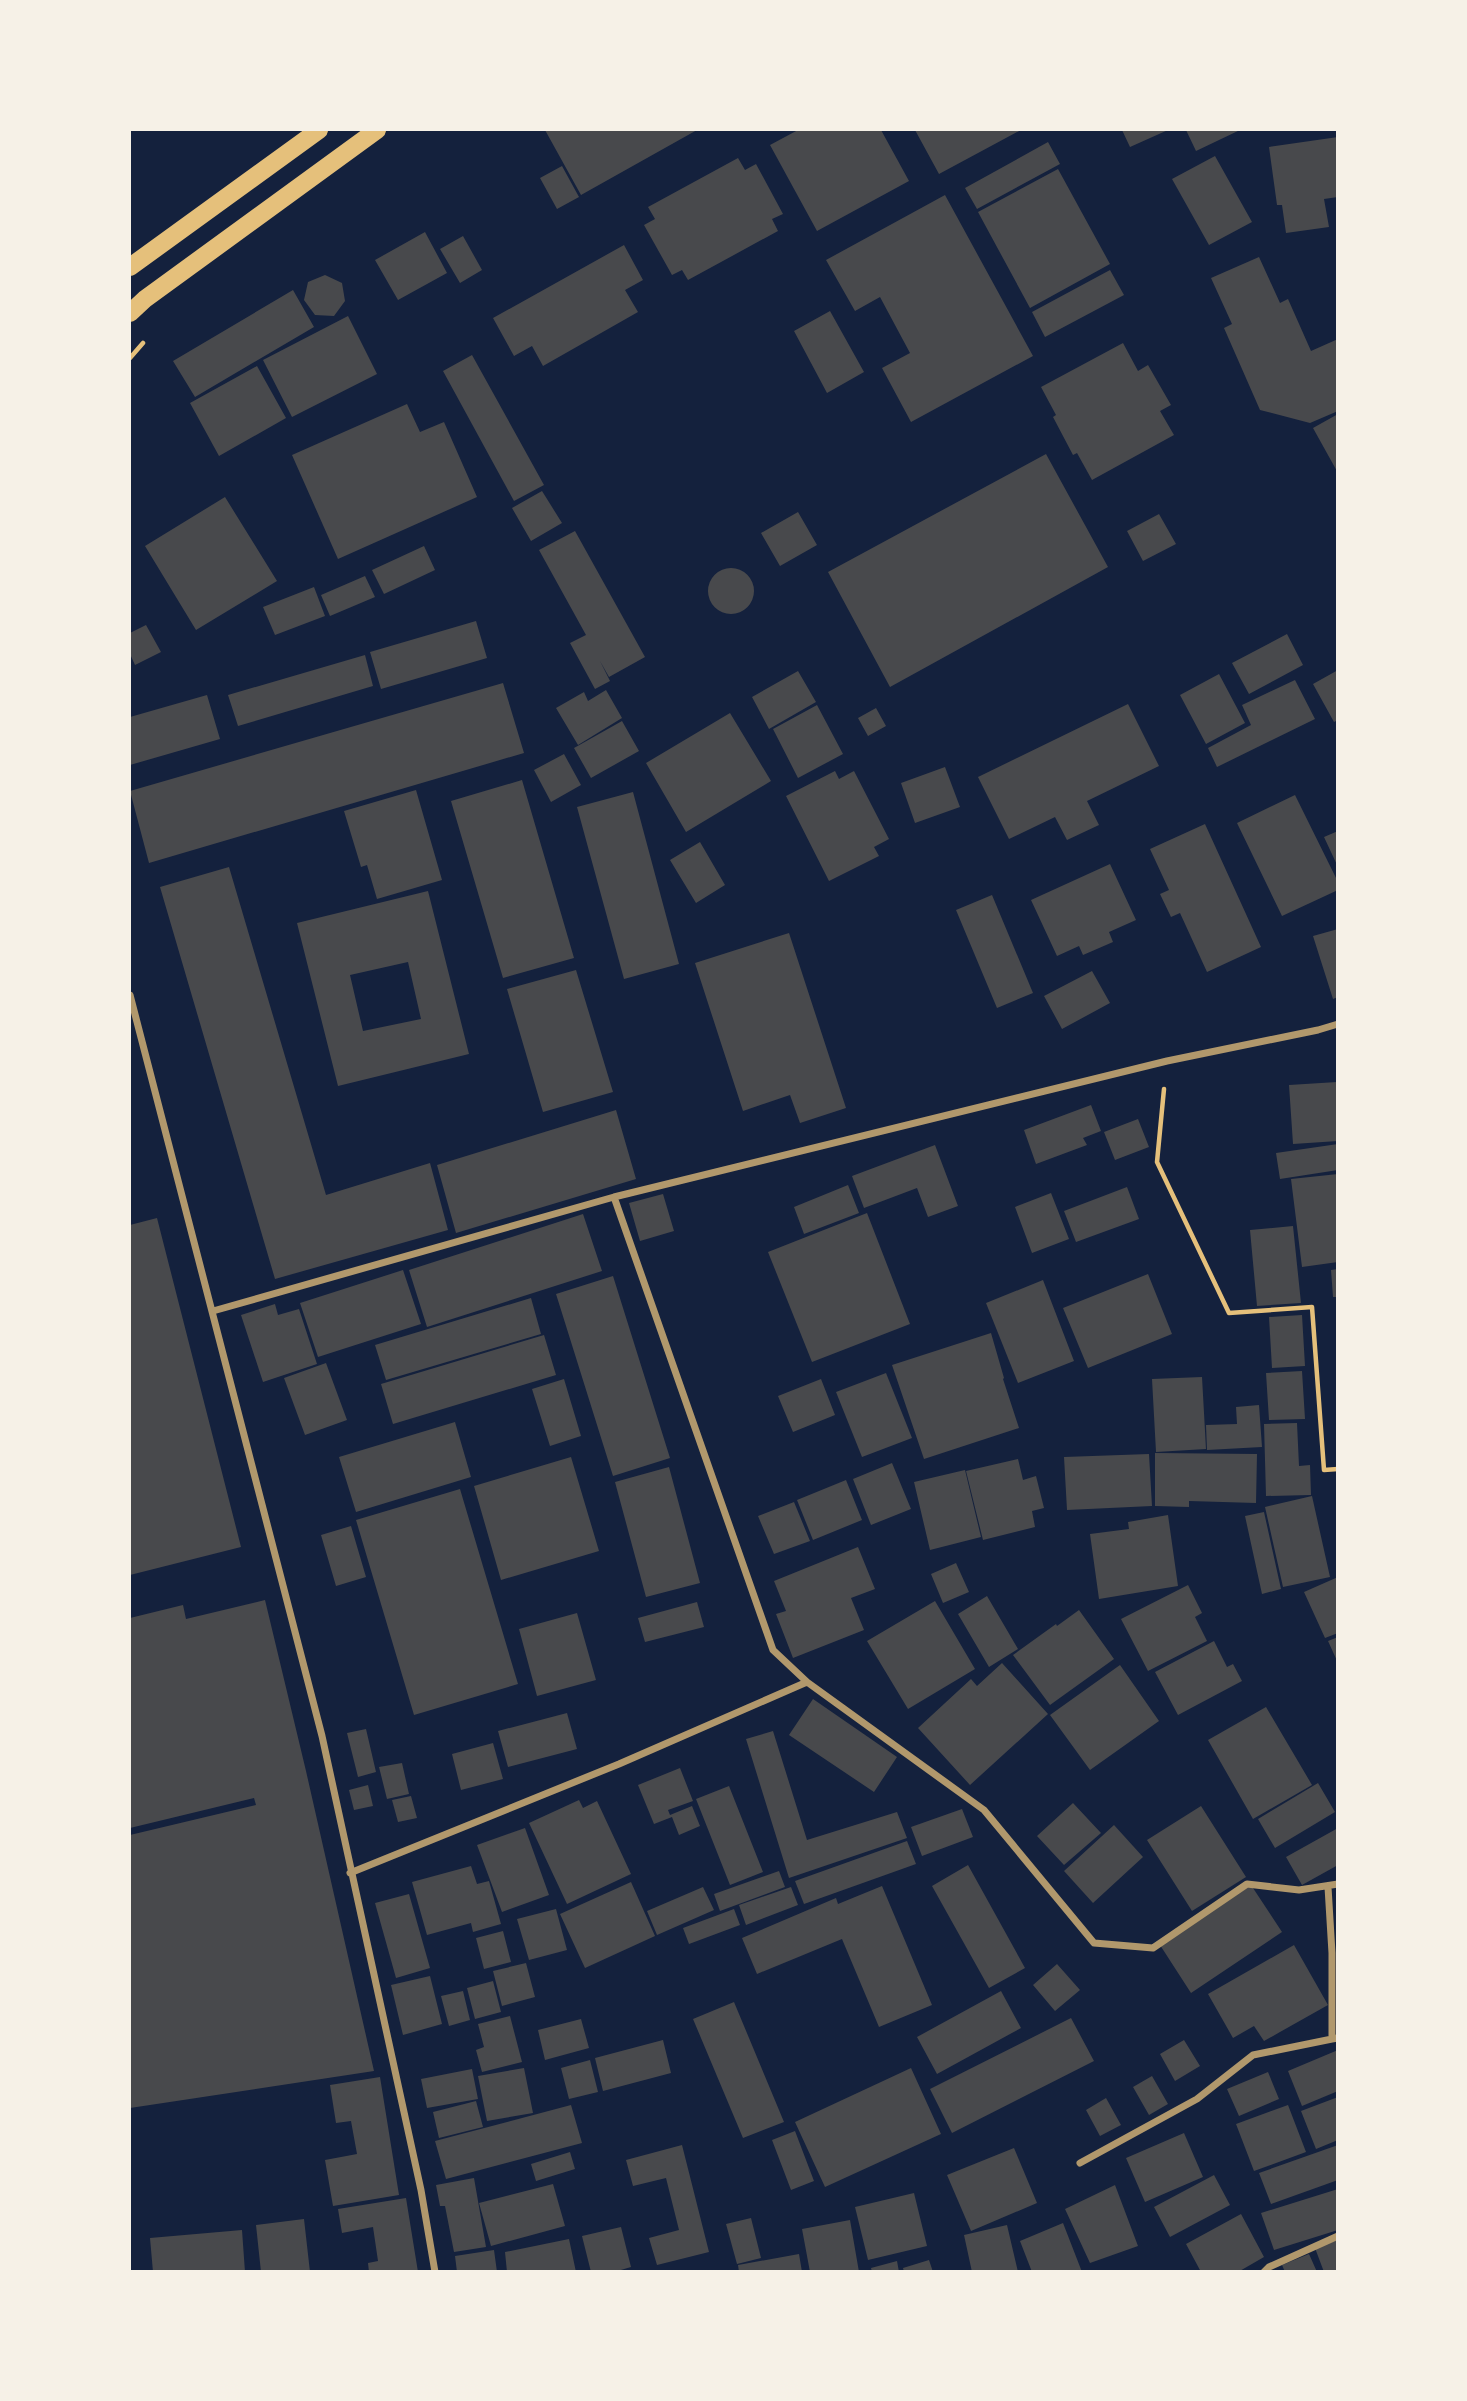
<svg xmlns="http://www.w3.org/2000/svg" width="1467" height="2401" font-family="Overpass,sans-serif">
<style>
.building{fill:#48494c;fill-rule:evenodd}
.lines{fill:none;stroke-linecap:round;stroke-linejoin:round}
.path{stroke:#e5c07b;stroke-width:4.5}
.minor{stroke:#b1986c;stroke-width:7}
.primary{stroke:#e5c07b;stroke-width:18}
</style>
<rect width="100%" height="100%" fill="#14213d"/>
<path class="building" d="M545,130H697L581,195Z
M798,130H881L909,181L817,231L770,145Z
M915,130H1021L939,174Z
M1122,130H1168L1130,147Z
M1186,130H1240L1196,151Z
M1338,137V197L1324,199L1329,227L1286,233L1282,205H1277L1269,147Z
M1048,142L1060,164L977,209L965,188Z
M1215,156L1252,222L1209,245L1172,179Z
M738,158L745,170L756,164L783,214L772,219L778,231L688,280L682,270L672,275L644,225L655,219L648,207Z
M562,166L579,197L557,209L540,178Z
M1058,169L1110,264L1030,308L978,212Z
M945,195L1033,356L911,422L882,368L910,353L880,297L855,311L826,260Z
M425,232L447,273L398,300L375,260Z
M463,236L482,270L460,283L440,249Z
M624,245L643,280L625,290L638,312L543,366L532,346L514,356L493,318Z
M1259,257L1280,303L1288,299L1311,351L1338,339V411L1310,423L1260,410L1224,328L1232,324L1211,278Z
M1110,270L1124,295L1045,337L1032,312Z
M325,275L342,283L345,301L334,316L315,315L304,300L308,282Z
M293,290L314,327L195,397L173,361Z
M830,311L864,372L827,393L794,331Z
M348,316L377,374L292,417L263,360Z
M1123,343L1138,371L1148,365L1171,405L1160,411L1174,435L1092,480L1077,453L1073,455L1053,417L1056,415L1041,387Z
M472,355L544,485L514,501L443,371Z
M257,366L286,418L219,456L190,403Z
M407,404L420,432L444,422L477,497L338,559L292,455Z
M1338,414V473L1313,428Z
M1046,454L1108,567L890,687L828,572Z
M542,491L562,523L531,541L512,508Z
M225,497L277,581L196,630L145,546Z
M798,512L817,545L780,566L761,533Z
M1159,514L1176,544L1143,561L1127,531Z
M575,531L645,657L609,677L600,661L610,681L595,689L570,643L586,635L539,550Z
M424,546L435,570L384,594L372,570Z
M708 591a23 23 0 1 1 46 0a23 23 0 1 1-46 0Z
M365,576L375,597L330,616L321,595Z
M314,587L325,616L275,635L263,607Z
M476,621L487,658L381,689L370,652Z
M146,625L161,652L135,665L130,654V633Z
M1287,634L1303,665L1249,694L1232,663Z
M365,655L373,686L238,726L228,695Z
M1338,670V720L1334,722L1313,684Z
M798,671L816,702L769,729L752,697Z
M1219,674L1245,723L1206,744L1180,695Z
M1295,680L1315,719L1217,767L1208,748L1251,725L1242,705Z
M503,683L524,753L149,863L130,791Z
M606,690L622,718L578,745L556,708L584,692L588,701Z
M207,695L220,739L130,765V717Z
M1128,704L1159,766L1087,801L1099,825L1067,840L1055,817L1009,839L978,777Z
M817,705L843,754L798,778L773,729Z
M876,708L886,726L868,736L858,718Z
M730,713L771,781L686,832L646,763Z
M622,721L639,751L591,778L574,748Z
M564,754L581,785L551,802L534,770Z
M945,767L960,807L915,823L901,783Z
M835,771L839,779L854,771L889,839L874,847L879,856L829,881L786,796Z
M522,780L574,958L503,978L451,801Z
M416,790L442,880L377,899L367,865L361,867L344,811Z
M633,792L679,964L624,979L577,807Z
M1295,795L1338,882V890L1282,916L1237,823Z
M1205,824L1261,947L1207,972L1180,913L1171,917L1160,894L1169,890L1150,849Z
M1338,831V867L1324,837Z
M700,842L725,885L696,903L670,860Z
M1110,864L1136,920L1109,932L1113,942L1083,955L1079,946L1057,956L1031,900Z
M229,867L326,1195L430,1163L448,1230L275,1279L160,887Z
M428,891L469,1054L338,1086L297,923ZM408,962L421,1019L363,1031L350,975Z
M992,895L1033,993L997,1008L956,910Z
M1338,929V997L1333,999L1313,936Z
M789,933L846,1108L800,1123L790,1095L743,1111L695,963Z
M576,970L613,1092L543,1112L507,989Z
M1092,971L1110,1003L1062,1029L1044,996Z
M1337,1082L1338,1141L1293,1144L1289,1085Z
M1091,1105L1101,1131L1083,1138L1087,1145L1036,1164L1024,1130Z
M616,1110L636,1179L456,1233L437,1165Z
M1138,1119L1149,1147L1115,1160L1104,1132Z
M1338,1144V1170L1280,1179L1276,1153Z
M935,1145L958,1206L928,1217L917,1188L864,1208L852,1176Z
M1338,1174V1262L1302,1267L1291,1179Z
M848,1185L859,1213L804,1234L794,1207Z
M1127,1187L1139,1219L1076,1242L1064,1211Z
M1051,1193L1069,1239L1032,1253L1015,1207Z
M663,1194L674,1231L640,1241L629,1203Z
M867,1213L910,1324L812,1362L768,1252Z
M583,1214L602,1271L427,1327L409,1270Z
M157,1218L241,1547L130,1575V1225Z
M1293,1226L1301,1303L1257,1306L1250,1230Z
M1338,1269V1297H1333L1331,1270Z
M403,1270L421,1324L318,1357L300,1303Z
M1148,1274L1172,1334L1088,1368L1063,1308Z
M613,1276L670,1458L613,1476L556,1294Z
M1043,1280L1074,1361L1018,1383L986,1303Z
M531,1298L541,1334L386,1380L375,1345Z
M275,1304L278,1315L299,1309L317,1364L263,1382L241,1315Z
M1302,1315L1305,1366L1272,1368L1269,1317Z
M991,1333L1004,1378L1003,1379L1019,1428L924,1459L892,1365Z
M544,1335L556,1375L393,1424L381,1384Z
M326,1363L347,1420L305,1435L284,1378Z
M1302,1371L1305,1419L1269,1420L1266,1373Z
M886,1373L912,1438L862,1457L836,1392Z
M1202,1377L1206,1449L1156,1452L1152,1379Z
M564,1379L581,1436L550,1446L532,1389Z
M821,1379L835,1415L793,1432L778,1396Z
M1259,1405L1262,1447L1207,1450L1206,1425L1237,1424L1236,1407Z
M455,1422L471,1477L356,1512L339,1457Z
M1297,1423L1299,1466L1310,1465L1311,1495L1266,1496L1264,1424Z
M1155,1453L1257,1454L1256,1503L1189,1501V1507L1155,1506Z
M1149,1454L1152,1506L1067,1510L1064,1457Z
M571,1457L599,1551L501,1580L474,1486Z
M1018,1459L1023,1480L1036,1476L1044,1508L1032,1511L1035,1527L983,1540L966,1471Z
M892,1463L911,1509L871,1525L853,1479Z
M669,1467L700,1583L646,1597L615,1482Z
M965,1470L981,1537L930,1550L914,1482Z
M846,1480L862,1520L813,1540L797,1500Z
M460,1489L518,1684L414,1715L356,1520Z
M1312,1496L1330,1577L1283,1587L1265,1507Z
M794,1502L810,1541L774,1554L758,1516Z
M1264,1512L1281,1589L1262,1594L1245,1516Z
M1168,1515L1178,1586L1099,1599L1090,1534L1129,1529L1128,1522Z
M351,1526L366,1577L336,1586L321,1535Z
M858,1547L875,1589L851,1598L864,1630L793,1658L776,1614L786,1611L774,1581Z
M956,1563L969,1592L943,1603L931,1574Z
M1338,1577V1633L1325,1638L1304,1592Z
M1188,1585L1202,1613L1195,1617L1207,1641L1148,1671L1121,1619Z
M987,1596L1018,1649L989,1667L958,1614Z
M265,1600L306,1771L374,2071L130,2108V1835L256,1805L254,1798L130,1828V1618L183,1605L186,1619Z
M935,1601L975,1669L908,1709L867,1641Z
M697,1602L704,1627L645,1642L638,1618Z
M1079,1610L1114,1659L1050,1705L1013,1655L1056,1624L1057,1626Z
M577,1613L596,1680L537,1696L519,1629Z
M1338,1637V1663L1328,1641Z
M1214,1641L1227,1667L1233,1664L1242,1681L1178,1715L1155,1672Z
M1002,1663L1048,1714L970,1785L918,1728L971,1679L977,1686Z
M1120,1665L1159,1721L1090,1770L1050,1715Z
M813,1699L897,1757L874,1792L789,1735Z
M1266,1707L1312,1785L1253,1819L1208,1740Z
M567,1713L577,1749L508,1767L498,1731Z
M366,1729L376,1772L358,1777L347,1733Z
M773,1731L807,1840L897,1812L907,1838L789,1878L746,1739Z
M493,1743L503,1779L461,1790L452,1754Z
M402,1763L409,1794L387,1799L379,1767Z
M680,1768L693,1801L668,1810L670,1815L692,1806L700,1826L679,1835L672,1817L654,1824L638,1785Z
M1318,1783L1335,1812L1275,1848L1258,1819Z
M368,1785L373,1806L354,1810L349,1790Z
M729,1786L763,1872L730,1885L696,1799Z
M411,1796L417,1818L398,1822L392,1800Z
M579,1800L583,1808L597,1801L631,1874L567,1904L529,1823Z
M1073,1803L1101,1833L1064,1865L1037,1836Z
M1201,1806L1246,1877L1192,1911L1147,1840Z
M962,1809L973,1837L922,1856L911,1827Z
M1114,1825L1143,1857L1093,1903L1064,1871Z
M525,1828L549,1895L502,1912L477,1845Z
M1338,1828V1865L1302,1885L1286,1857Z
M907,1841L916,1864L804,1904L795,1881Z
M968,1865L1025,1968L989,1988L932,1886Z
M471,1866L477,1884L489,1881L501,1924L473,1932L471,1923L427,1935L412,1882Z
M779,1871L785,1887L720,1911L714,1894Z
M631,1882L655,1936L585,1968L560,1914Z
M1251,1885L1282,1932L1191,1993L1160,1945Z
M882,1886L932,2005L879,2027L842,1939L757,1974L742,1938L836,1898L838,1904Z
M703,1887L714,1910L657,1935L647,1911Z
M791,1887L798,1905L746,1925L739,1905Z
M409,1894L430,1968L396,1978L375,1903Z
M556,1909L567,1950L529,1960L517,1919Z
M734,1909L740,1925L689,1944L683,1928Z
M503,1931L511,1962L484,1969L476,1938Z
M1294,1945L1328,2005L1264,2041L1254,2026L1233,2038L1208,1994Z
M526,1963L535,1997L502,2006L493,1971Z
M1057,1964L1080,1990L1055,2011L1033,1985Z
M430,1976L442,2024L403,2035L391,1985Z
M493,1981L501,2012L475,2019L467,1988Z
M463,1991L470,2020L449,2026L441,1996Z
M1001,1991L1021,2028L937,2074L917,2037Z
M734,2002L784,2122L743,2138L693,2019Z
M510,2016L522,2062L482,2072L476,2050L484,2047L478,2024Z
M1071,2018L1094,2061L952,2133L930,2089Z
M581,2019L589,2048L545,2060L538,2030Z
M663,2040L671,2073L603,2091L595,2058Z
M1184,2040L1200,2066L1175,2081L1160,2054Z
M1338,2050V2091L1302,2106L1288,2071Z
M590,2060L598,2092L569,2099L561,2068Z
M524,2068L533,2113L487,2121L478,2076Z
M911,2068L941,2134L825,2187L795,2122Z
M472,2069L478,2099L427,2108L421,2079Z
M1268,2072L1279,2099L1239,2116L1227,2089Z
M1152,2076L1168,2104L1149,2115L1133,2087Z
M380,2077L399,2195L333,2206L325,2160L357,2154L351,2121L336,2123L330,2085Z
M1338,2097V2140L1316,2149L1301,2111Z
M1106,2098L1121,2125L1100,2136L1086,2110Z
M476,2101L483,2127L439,2138L433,2112Z
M571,2105L582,2143L446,2179L435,2141Z
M1288,2105L1306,2152L1254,2171L1236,2124Z
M795,2131L814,2181L791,2190L772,2140Z
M1184,2133L1203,2177L1145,2202L1126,2158Z
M682,2145L709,2252L657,2265L649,2238L679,2230L666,2178L633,2186L626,2160Z
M1338,2145V2180L1271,2204L1259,2173Z
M1014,2148L1037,2203L971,2231L947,2175Z
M570,2152L575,2169L536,2181L531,2164Z
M1214,2175L1230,2205L1170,2237L1154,2207Z
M474,2178L486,2247L454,2252L445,2206H440L436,2185Z
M553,2184L565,2226L491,2246L479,2203Z
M1115,2185L1138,2246L1090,2263L1065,2209Z
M1338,2189V2230L1274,2250L1261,2213Z
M914,2193L927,2246L868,2260L855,2207Z
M406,2198L418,2272H369L368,2263L378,2261L373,2227L342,2233L338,2209Z
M1241,2214L1264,2257L1238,2272H1201L1186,2244Z
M751,2218L761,2258L737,2264L726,2224Z
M304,2219L310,2272H261L256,2225Z
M850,2220L859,2272H810L802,2229Z
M1063,2223L1082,2272H1032L1020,2241Z
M1007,2225L1018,2272H972L964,2235Z
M621,2227L631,2267L614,2272H591L582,2236Z
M242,2230L245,2272H153L150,2238Z
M569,2239L576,2272H507L505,2252Z
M1338,2240V2272H1324L1315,2248Z
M494,2250L497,2272H457L455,2256Z
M799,2254L802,2272H739L738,2265Z
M1309,2254L1317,2272H1285L1282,2265Z
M929,2260L933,2272H904L903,2268Z
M897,2261L899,2272H872L871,2268Z"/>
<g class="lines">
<path class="path" d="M130,358L143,343
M1164,1089L1157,1162L1229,1313L1312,1307L1324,1470L1338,1469"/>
<path class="minor" d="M130,995L322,1736L421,2190L435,2272
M213,1311L614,1197
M807,1682L773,1650L614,1197L1167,1061L1318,1030L1338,1024
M350,1873L619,1764L807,1682L984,1810L1094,1943L1153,1948L1247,1884L1299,1890L1338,1884
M1328,1887L1332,1953V2039L1338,2038
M1080,2163L1197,2099L1253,2055L1332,2039
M1264,2272L1269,2267L1338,2236"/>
<path class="primary" d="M130,267L319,130
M130,313L145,299L377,130"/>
</g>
<rect width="1467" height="2401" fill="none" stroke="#f6f1e7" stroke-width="262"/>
</svg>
